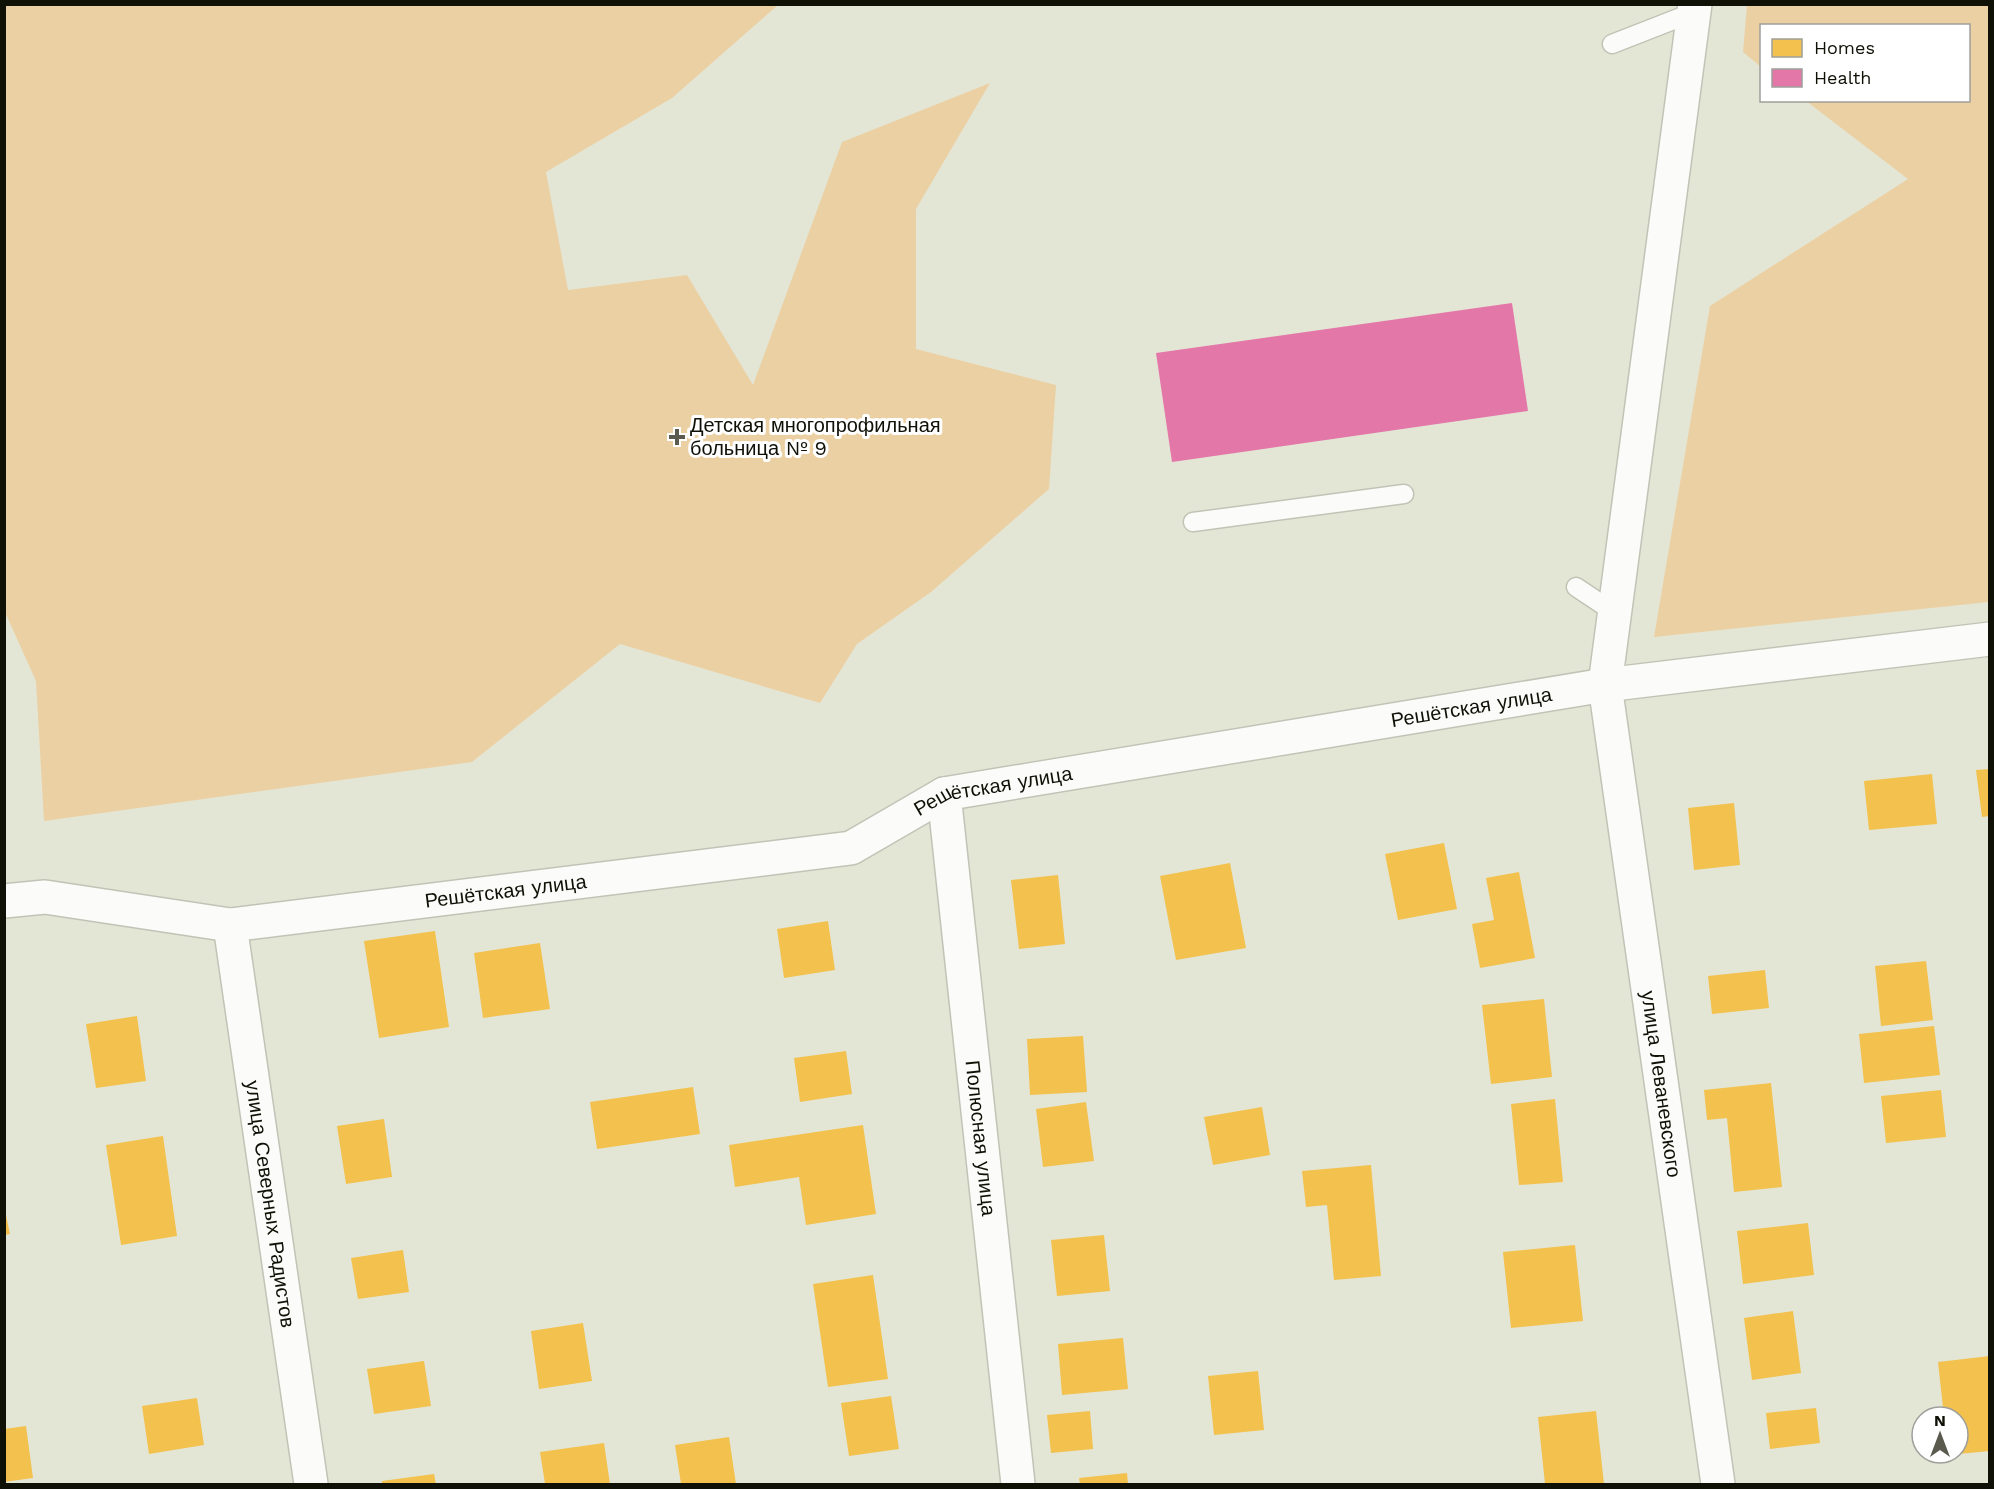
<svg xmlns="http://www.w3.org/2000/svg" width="1994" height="1489" font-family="'Work Sans',sans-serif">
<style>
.green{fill:#ebd0a4}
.homes{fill:#f2c14e}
.health{fill:#e377a8}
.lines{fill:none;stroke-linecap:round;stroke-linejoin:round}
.service-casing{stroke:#c2c3b6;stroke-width:21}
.minor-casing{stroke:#c2c3b6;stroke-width:36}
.tertiary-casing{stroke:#c2c3b6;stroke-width:36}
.service{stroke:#fbfbf9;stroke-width:18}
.minor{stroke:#fbfbf9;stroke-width:33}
.tertiary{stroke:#fbfbf9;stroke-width:33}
.poi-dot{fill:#5a5b4e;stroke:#fff;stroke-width:2}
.labels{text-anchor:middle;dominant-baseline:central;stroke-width:6;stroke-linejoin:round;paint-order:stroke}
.poi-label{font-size:20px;fill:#0f1006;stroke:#fff;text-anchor:start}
.street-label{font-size:20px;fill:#0f1006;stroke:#fff}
</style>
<rect width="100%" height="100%" fill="#e4e6d5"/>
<path class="green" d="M4,5H778L672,98L546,172L568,290L687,275L753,385L842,142L990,83L916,209V349L1056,385L1049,489L931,592L857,644L820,703L620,644L472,762L44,821L36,681L4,610Z
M1747,5H1989V602L1654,637L1710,306L1908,179L1806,101L1968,100V26H1762L1761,67L1743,52Z"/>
<path class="homes" d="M1990,769V816L1982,817L1976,770Z
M1932,774L1937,824L1869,830L1864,781Z
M1734,803L1740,865L1694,870L1688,808Z
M1444,843L1457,909L1398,920L1385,854Z
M1230,863L1246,948L1176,960L1160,876Z
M1519,872L1535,958L1480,968L1472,924L1494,920L1486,878Z
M1058,875L1065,944L1019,949L1011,880Z
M828,921L835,970L784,978L777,929Z
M435,931L449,1027L379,1038L364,941Z
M540,943L550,1009L483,1018L474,953Z
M1926,961L1933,1020L1881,1026L1875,966Z
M1765,970L1769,1008L1712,1014L1708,976Z
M1544,999L1552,1077L1491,1084L1482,1005Z
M137,1016L146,1081L96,1088L86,1024Z
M1934,1026L1940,1075L1864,1083L1859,1034Z
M1083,1036L1087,1092L1030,1095L1027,1039Z
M846,1051L852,1094L800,1102L794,1058Z
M1771,1083L1782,1187L1734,1192L1727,1118L1707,1120L1704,1090Z
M693,1087L700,1134L597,1149L590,1102Z
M1941,1090L1946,1137L1886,1143L1881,1096Z
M1555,1099L1563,1182L1519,1185L1511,1104Z
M1086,1102L1094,1161L1043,1167L1036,1109Z
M1262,1107L1270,1155L1213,1165L1204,1117Z
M384,1119L392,1177L346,1184L337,1126Z
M863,1125L876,1214L806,1225L799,1177L735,1187L729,1145Z
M163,1136L177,1236L121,1245L106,1145Z
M1371,1165L1381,1276L1334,1280L1327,1205L1306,1207L1302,1171Z
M4,1206L10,1234L4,1235Z
M1808,1223L1814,1275L1743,1284L1737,1231Z
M1104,1235L1110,1291L1057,1296L1051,1240Z
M1575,1245L1583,1321L1511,1328L1503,1252Z
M403,1250L409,1292L358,1299L351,1258Z
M873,1275L888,1379L828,1387L813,1284Z
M1793,1311L1801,1373L1752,1380L1744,1318Z
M583,1323L592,1381L539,1389L531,1331Z
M1123,1338L1128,1389L1062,1395L1058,1344Z
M1990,1356V1451L1958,1454V1417H1944L1938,1362Z
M424,1361L431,1406L374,1414L367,1369Z
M1258,1371L1264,1430L1214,1435L1208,1376Z
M891,1396L899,1449L849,1456L841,1403Z
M197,1398L204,1445L149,1454L142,1406Z
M1816,1408L1820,1443L1770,1449L1766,1413Z
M1090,1411L1093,1449L1051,1453L1047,1415Z
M1596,1411L1604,1484H1545L1538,1417Z
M26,1426L33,1478L4,1482V1429Z
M729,1437L736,1484H681L675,1445Z
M604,1443L610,1484H545L540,1452Z
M1127,1473L1128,1484H1080L1079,1478Z
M434,1474L436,1484H382V1481Z"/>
<path class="health" d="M1512,303L1528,411L1172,462L1156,353Z"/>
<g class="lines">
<defs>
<path id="service" d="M1612,44L1694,12L1692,10
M1193,522L1404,494
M1576,587L1615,613"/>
<g id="minor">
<path id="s1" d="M944,794L1018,1484"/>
<path id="s2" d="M4,901L45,897L230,925L851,848L944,794L1605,685"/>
<path id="s3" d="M230,925L311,1484"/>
</g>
<g id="tertiary">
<path id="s4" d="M1695,4L1605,685L1718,1484"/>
<path d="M1605,685L1990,639"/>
</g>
</defs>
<use href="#service" class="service-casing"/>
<use href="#minor" class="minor-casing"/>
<use href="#tertiary" class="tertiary-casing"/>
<use href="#service" class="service"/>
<use href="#minor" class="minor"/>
<use href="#tertiary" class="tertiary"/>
</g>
<path class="poi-dot" d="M674 428h6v6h6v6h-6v6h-6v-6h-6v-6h6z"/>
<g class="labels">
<g class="poi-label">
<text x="690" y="425">Детская многопрофильная<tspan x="690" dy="23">больница № 9</tspan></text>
</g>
<g class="street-label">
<text stroke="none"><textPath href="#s2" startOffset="1496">Решётская улица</textPath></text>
<text stroke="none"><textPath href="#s2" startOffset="1010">Решётская улица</textPath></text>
<text stroke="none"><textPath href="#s2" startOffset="506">Решётская улица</textPath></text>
<text stroke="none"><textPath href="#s4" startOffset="1090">улица Леваневского</textPath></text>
<text stroke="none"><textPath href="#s1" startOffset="346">Полюсная улица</textPath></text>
<text stroke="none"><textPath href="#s3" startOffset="282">улица Северных Радистов</textPath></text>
</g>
</g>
<rect width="1994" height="1489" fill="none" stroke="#0f1006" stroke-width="12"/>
<rect x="1760" y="24" width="210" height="78" fill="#ffffff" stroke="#9f9f9b" stroke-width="1.5"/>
<rect x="1772" y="39" width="30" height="18" fill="#f2c14e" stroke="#9f9f9b" stroke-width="1.5"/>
<text x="1814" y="54" font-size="18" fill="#0f1006">Homes</text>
<rect x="1772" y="69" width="30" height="18" fill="#e377a8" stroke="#9f9f9b" stroke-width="1.5"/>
<text x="1814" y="84" font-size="18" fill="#0f1006">Health</text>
<g transform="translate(1940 1435)"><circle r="28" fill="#ffffff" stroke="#9f9f9b" stroke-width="1.5"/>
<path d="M0-4.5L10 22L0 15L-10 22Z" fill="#5a5b4e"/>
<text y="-9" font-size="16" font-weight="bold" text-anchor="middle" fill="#0f1006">N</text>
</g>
</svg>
